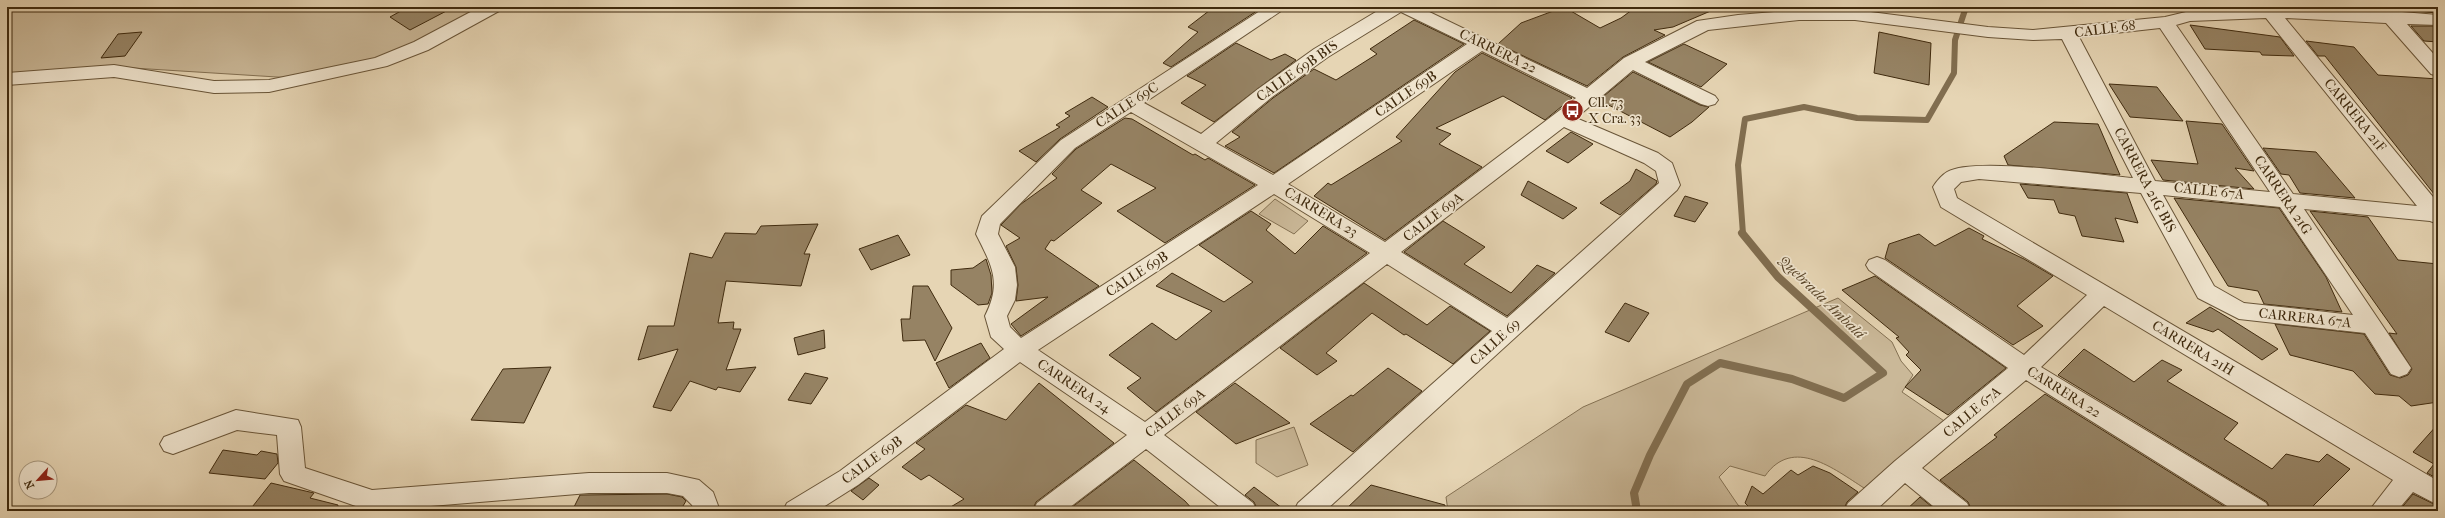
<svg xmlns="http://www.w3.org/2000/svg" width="2445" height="518" font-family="'IM FELL French Canon',serif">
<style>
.green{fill:#cab898;stroke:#847153}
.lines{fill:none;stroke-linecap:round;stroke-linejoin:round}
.stream-far1{stroke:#816e50;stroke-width:6}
.stream{stroke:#816e50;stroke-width:8}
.building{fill:#968364;stroke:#3f2a0e}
.minor-casing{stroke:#695538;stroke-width:2}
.minor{fill:#efe4ce;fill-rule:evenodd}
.labels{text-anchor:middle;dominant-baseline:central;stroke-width:3.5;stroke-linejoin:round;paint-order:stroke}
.street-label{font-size:14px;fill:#3f2a0e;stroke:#efe4ce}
.poi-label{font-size:14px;fill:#3f2a0e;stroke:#efe4ce;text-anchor:start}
.water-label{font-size:15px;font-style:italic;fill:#5a462a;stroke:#efe4ce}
</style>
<rect width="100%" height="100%" fill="#e6d5b4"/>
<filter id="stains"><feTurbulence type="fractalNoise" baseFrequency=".005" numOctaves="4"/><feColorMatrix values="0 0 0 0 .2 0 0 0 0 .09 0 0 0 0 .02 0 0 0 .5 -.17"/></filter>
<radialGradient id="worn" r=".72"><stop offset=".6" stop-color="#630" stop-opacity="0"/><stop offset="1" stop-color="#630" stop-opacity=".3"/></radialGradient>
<path class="green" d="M7,7H499L421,50L293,78L117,67L7,75Z
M1275,199L1308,221L1294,234L1259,214Z
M1838,298L1892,342L1901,361L1913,375L1902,392L1950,425L1864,488C1834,469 1793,436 1765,476L1730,466L1719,477L1738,505L1746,511H1448L1446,497L1583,407Z
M1294,427L1308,465L1277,477L1256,463V440Z"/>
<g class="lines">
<path class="stream-far1" d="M1743,234L1738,165L1745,119L1804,107L1857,118L1927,120L1954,73L1955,40L1966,7"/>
<path class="stream" d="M1637,511L1634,493L1650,455L1687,384L1720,363L1792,379L1844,398L1883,373L1778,277L1742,233"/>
</g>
<path class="building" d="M408,7H454L410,30L390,17Z
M1214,7H1263L1171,67L1163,63L1198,32L1188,27Z
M1564,7L1600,28L1621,18L1636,7H1720L1673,27L1654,30L1665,35L1623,57L1587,86L1498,44L1521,23Z
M2396,7H2438V13L2399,10Z
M1414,20L1464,44L1274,173L1225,146L1240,137L1232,132L1273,98L1314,69L1336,80L1377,54L1370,49Z
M2190,25L2280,37L2294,56L2262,55L2260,52L2205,49Z
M2411,26H2438V42L2424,41Z
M142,32L125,56L101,58L118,34Z
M1879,32L1931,43L1929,85L1874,73Z
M2306,41L2354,47L2378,75L2438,79V199L2325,56H2318Z
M1236,43L1271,60L1285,54L1296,60L1214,122L1181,103L1206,85L1187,76Z
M1684,44L1727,64L1701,87L1648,62Z
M1482,53L1572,98L1545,120L1503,96L1436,128L1451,134L1439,144L1482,167L1385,240L1314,196L1328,183L1331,185L1402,141L1396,137L1455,72Z
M1633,72L1700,105L1709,107L1692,122L1670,137L1599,100Z
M2109,84L2157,87L2183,121L2130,117Z
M1092,97L1108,107L1060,139L1036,162L1019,151L1060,127L1056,125L1070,116L1065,113Z
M1125,118L1132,119L1193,155L1195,154L1205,160L1208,158L1255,185L1165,243L1117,211L1156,188L1111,164L1081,190L1102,203L1054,241L1051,240L1045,249L1099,286L1021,336L1011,324L1048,297L1016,301L1018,285L1016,267L1006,246L1020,238L1001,225L1021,204L1057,178L1052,174L1076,149Z
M2186,121L2222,124L2254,171L2235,168L2254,189L2163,180L2151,160L2198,164Z
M2054,122L2098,124L2120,175L2008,165L2004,156Z
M1571,132L1593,144L1568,163L1546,151Z
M2263,148L2316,152L2355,198L2300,193L2289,175L2281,174Z
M1636,169L1657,181L1656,184L1620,215L1600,203L1630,181Z
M1528,181L1577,208L1563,219L1521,195Z
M2020,184L2127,193L2138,223L2115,218L2124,242L2082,236L2075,216L2059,213L2054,200L2028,198Z
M1685,196L1708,203L1695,222L1674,216Z
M2174,198L2279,208L2326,277L2342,312L2264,304L2258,291L2228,286Z
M1251,211L1271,224L1266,230L1295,254L1323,226L1367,253L1156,412L1127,388L1141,378L1109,355L1152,323L1176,340L1212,311L1156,286L1172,273L1224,302L1253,282L1199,245Z
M2310,211L2368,217L2398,260L2438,264V402L2411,406L2399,396L2375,394L2353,371L2290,355L2275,324L2364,334L2390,375L2400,378L2408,375L2412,369L2389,333L2397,334Z
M1443,221L1485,247L1464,264L1511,293L1537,265L1555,273L1507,316L1404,252Z
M818,224L804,254H810L801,286L726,281L718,323L734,322L733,329H741L726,370L756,367L740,392L718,387L716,390L690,381L671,411L653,407L678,349L638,360L648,326H674L690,253L712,258L725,233L756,234L761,226Z
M1969,228L1984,236L1982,239L2024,259L2053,276L2017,306L2043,326L2013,345L1885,258L1889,244L1919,234L1935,246Z
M898,235L910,255L871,270L859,249Z
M986,259L991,275L992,293L988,304L978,305L951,285V270L973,268Z
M1875,276L2006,368L1948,415L1905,387L1921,370L1906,355L1909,352L1896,338L1899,337L1842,290Z
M1364,283L1427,325L1450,306L1490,331L1453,364L1406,334L1404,335L1372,313L1326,353L1337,361L1317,375L1280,348Z
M913,286H928L952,328L935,361L925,340L903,341L901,319H910Z
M1625,303L1649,313L1629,342L1605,332Z
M2210,307L2232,320L2278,349L2262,360L2218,329L2213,332L2186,323Z
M824,330L825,348L798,355L794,338Z
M981,343L990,358L949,388L936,363Z
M2084,349L2134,382L2162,360L2182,370L2167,381L2238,423L2224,439L2272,469L2286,454L2319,462L2327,454L2350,469L2308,511H2271L2267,502L2058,375Z
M551,367L524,423L471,420L503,369Z
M1388,368L1422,391L1353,452L1310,424L1351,395L1353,396Z
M805,373L828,378L811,404L788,400Z
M1039,383L1114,443L1036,502L1032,511H944L964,499L929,475L921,480L902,467L925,449L916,443L966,405L1006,420Z
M1235,383L1290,423L1236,444L1196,412Z
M2045,394L2232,511H1972L1968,502L1940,480L1997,437L1994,435Z
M2438,424V479L2427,473L2434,464L2413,452Z
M223,450L257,455L261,451L277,454L278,463L265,479L209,473Z
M1134,460L1185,501L1194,511H1067Z
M1813,466L1830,473L1858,492L1847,502L1843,511H1744L1749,507L1745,503L1752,486L1763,494L1791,470L1798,475Z
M869,478L879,485L863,500L851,491Z
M271,483L314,493L310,498L338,505L337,511H249Z
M1371,485L1445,505L1444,511H1344Z
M1254,487L1286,511H1258L1254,502L1245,495Z
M667,494L682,497L686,501L680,511L651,509L650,511H572L580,495Z
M2413,494L2438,506V511H2399Z
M1920,497L1937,511H1905Z"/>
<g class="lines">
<defs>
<path id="minor" d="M480,7H502L499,11L428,50L387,66L269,92L214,93L114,77L7,85V73L114,65L214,81L269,80L375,58L414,42Z
M1266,7H1287L1144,103L1201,134L1258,89L1314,49L1384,7H1419L1587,88L1624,58L1697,21L1738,15L1799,10H1855L1988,27L2033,30L2165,17L2190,11L2264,7L2390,11L2438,15V25L2407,24L2438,59V76L2431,74L2386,23L2285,18L2438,203V224L2430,221L2304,209L2407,362L2411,368L2407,374L2399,377L2391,374L2365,333L2239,319L2198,298L2141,193L1979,179L1961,182L1954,189L1957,198L2438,481V505L2413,492L2397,511H2369L2393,480L2104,306L2041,367L2266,503L2270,511H2235L2026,380L1922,468L1967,503L1971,511H1939L1905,483L1875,511H1844L1848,503L1895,461L2008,368L1869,270L1866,265L1869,260L1877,257L1885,260L2024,355L2087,295L1941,207L1933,187C1936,182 1942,175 1947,172C1973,156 2098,175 2133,178L2062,39L2033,40L1988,37L1855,20H1799L1708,30L1645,62L1715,96L1718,100L1715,104L1708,106L1701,104L1633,70L1576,118L1658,153L1672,163L1680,185L1677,190L1325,511H1294L1298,503L1492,331L1387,264L1164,435L1253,503L1257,511H1225L1146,449L1065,511H1033L1037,503L1127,435L1020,362L858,485L817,511H783L787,503L840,471L1004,349L991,337L985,316C1002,282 992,266 976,234L982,216L1061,140ZM1401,12L1467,44L1273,175L1216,143L1272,97L1328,57ZM2266,18L2417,206L2293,194L2176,25L2190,21ZM2160,28L2270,192L2155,181L2079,37ZM1482,51L1576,98L1385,242L1288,184ZM1131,112L1258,185L1021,338L1010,327L1007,316L1015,300L1017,285L1015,267L998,234L1000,224L1075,148ZM1564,127L1644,163L1656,171L1659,183L1507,318L1401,252ZM1274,194L1370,253L1145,422L1038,350ZM2163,195L2280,207L2353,315L2244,303L2214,286Z
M236,410L298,420L301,427L305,468L372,490L589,473H667L699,480L713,492L720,511H694L692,505L683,496L667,493H589L370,511L284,481L280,474L277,435L237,430L173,454L164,451L160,444L164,437Z"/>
</defs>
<use href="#minor" class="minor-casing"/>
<use href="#minor" class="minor"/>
</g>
<defs>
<symbol id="bus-disc" viewBox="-11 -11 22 22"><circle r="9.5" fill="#8f2418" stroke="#efe4ce"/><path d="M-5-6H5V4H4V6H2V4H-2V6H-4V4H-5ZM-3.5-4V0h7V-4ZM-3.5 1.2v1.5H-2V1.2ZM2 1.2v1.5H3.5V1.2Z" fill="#fff"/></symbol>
</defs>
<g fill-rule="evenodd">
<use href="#bus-disc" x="1560" y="98" width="25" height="25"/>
</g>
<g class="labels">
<g class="street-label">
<text transform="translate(2105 29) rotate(-7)">CALLE 68</text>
<text transform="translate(1498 51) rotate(26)">CARRERA 22</text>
<text transform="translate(1297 71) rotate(-35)">CALLE 69B BIS</text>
<text transform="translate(1406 94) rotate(-34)">CALLE 69B</text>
<text transform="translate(1127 105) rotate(-33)">CALLE 69C</text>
<text transform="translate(2355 115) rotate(51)">CARRERA 21F</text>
<text transform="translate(2145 180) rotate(62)">CARRERA 21G BIS</text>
<text transform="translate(2209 191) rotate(6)">CALLE 67A</text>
<text transform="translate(2283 195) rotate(56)">CARRERA 21G</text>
<text transform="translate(1321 212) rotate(31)">CARRERA 23</text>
<text transform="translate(1433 217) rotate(-37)">CALLE 69A</text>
<text transform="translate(1137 274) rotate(-33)">CALLE 69B</text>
<text transform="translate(2305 318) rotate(6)">CARRERA 67A</text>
<text transform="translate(1495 342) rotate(-42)">CALLE 69</text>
<text transform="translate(2193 348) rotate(31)">CARRERA 21H</text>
<text transform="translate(1074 386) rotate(34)">CARRERA 24</text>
<text transform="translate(2064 392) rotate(32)">CARRERA 22</text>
<text transform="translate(1972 412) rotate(-40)">CALLE 67A</text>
<text transform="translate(1175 413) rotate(-37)">CALLE 69A</text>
<text transform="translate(872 460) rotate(-36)">CALLE 69B</text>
</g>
<g class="poi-label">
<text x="1588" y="102">Cll. 73<tspan x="1588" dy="16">X Cra. 33</tspan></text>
</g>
<g class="water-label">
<text transform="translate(1822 297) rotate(44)">Quebrada Ambalá</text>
</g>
</g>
<rect width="2445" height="518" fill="none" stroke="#e6d5b4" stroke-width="24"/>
<rect x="8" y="8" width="2429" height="502" fill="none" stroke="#3f2a0e" stroke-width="2"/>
<rect x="12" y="12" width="2421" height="494" fill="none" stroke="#3f2a0e"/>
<g transform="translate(38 480) rotate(243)"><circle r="19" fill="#efe4ce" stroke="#a99a81"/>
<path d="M0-3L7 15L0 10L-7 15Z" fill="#8f2418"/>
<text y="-6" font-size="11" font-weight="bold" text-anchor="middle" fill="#3f2a0e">N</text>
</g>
<rect width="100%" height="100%" filter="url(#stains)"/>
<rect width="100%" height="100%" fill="url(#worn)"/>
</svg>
